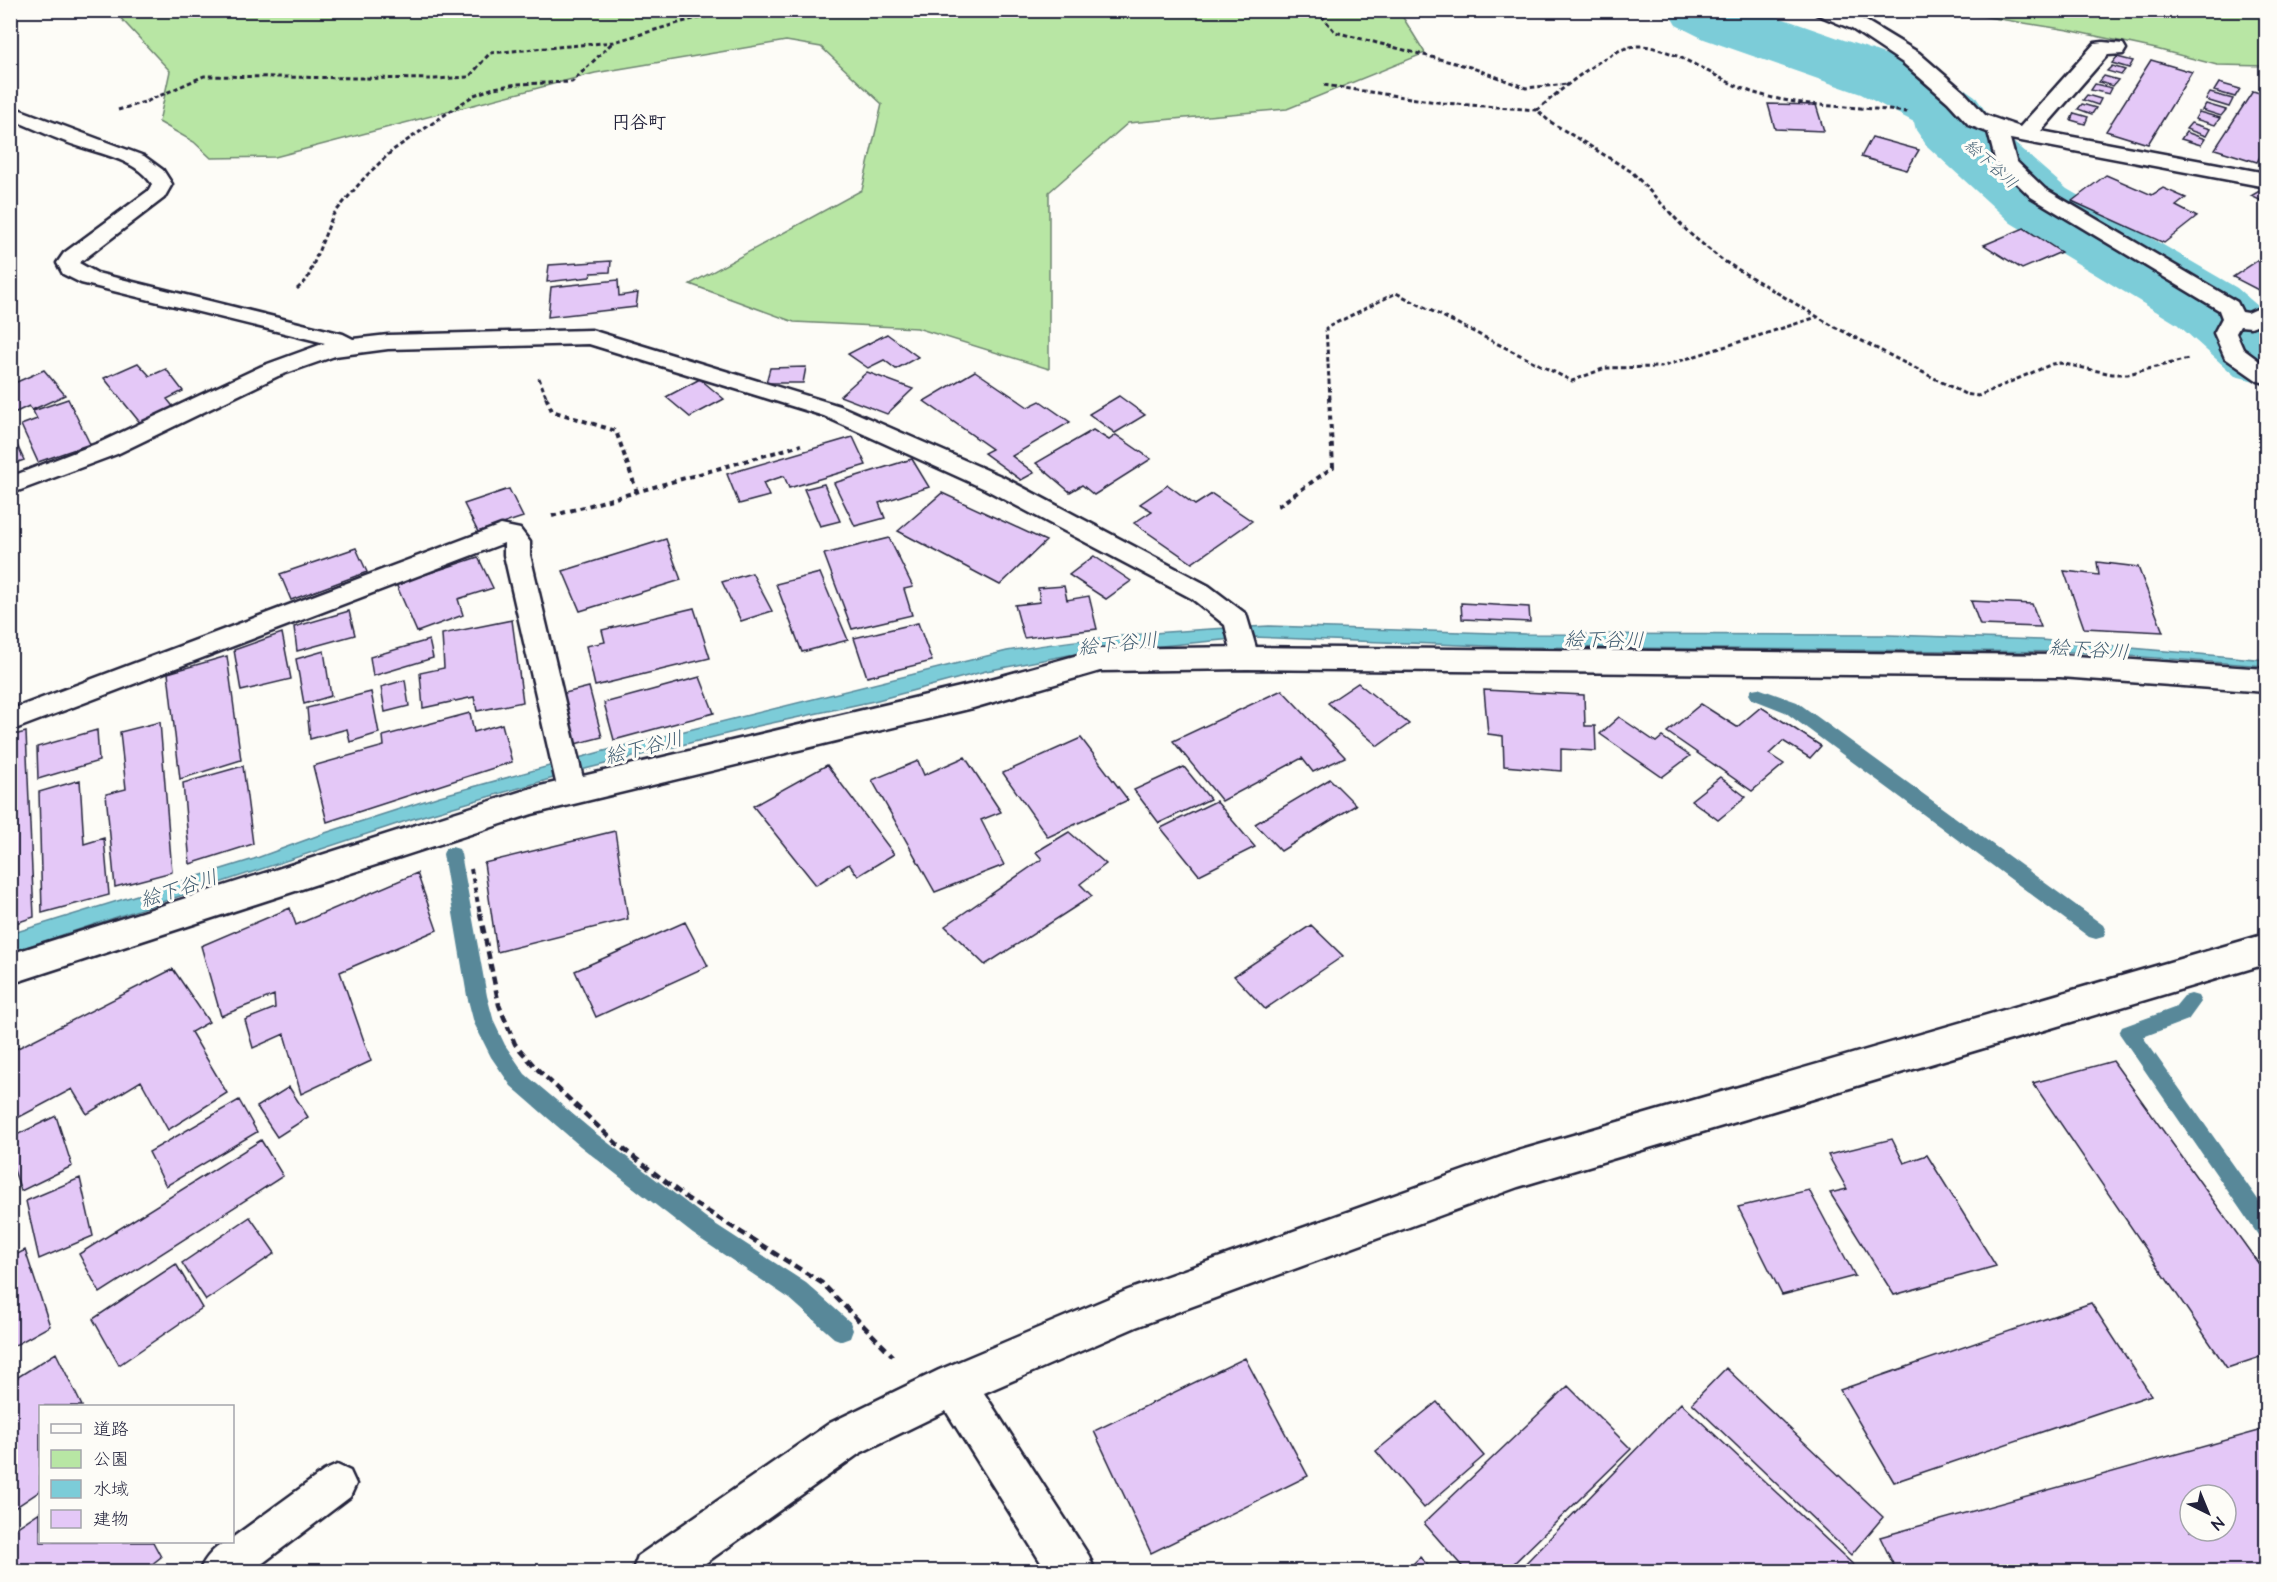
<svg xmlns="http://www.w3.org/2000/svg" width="2277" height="1582" font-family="'Architects Daughter','Klee One',sans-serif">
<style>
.green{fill:#b8e6a4;stroke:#6d8470;stroke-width:1.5}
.water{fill:#7cccd8;stroke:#588899;stroke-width:1.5}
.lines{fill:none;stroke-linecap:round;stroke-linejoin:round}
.stream{fill:#588899;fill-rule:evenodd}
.river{fill:#7cccd8;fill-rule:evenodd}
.building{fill:#e4c8f7;stroke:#22223b;stroke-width:1.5;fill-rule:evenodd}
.lane-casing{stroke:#22223b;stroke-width:5}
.street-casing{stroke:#22223b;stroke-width:5}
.path-far2{stroke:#22223b;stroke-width:3;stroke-dasharray:4.5 3;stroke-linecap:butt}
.path-far1{stroke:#22223b;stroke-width:4;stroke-dasharray:5 4.5;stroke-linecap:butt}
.path{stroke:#22223b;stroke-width:4.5;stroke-dasharray:8 5;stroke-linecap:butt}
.lane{fill:#fdfcf7;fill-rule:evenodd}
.street{fill:#fdfcf7;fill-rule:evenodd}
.labels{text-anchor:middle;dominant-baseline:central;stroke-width:6;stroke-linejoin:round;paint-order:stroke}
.far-water-label{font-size:16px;font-style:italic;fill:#425e72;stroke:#fdfcf7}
.far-quarter-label{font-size:18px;font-weight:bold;fill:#22223b;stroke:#fdfcf7}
.water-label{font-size:20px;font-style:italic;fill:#425e72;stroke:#fdfcf7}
</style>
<rect width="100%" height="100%" fill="#fdfcf7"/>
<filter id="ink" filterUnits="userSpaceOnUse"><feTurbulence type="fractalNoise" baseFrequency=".0167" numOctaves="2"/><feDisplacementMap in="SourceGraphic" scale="12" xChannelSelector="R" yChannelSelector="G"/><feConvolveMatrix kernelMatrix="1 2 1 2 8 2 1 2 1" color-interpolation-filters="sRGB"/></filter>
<g filter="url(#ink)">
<path class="green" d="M1399,11L1425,53L1287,109L1128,123L1049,192V369L917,328L794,322L690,284L862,190L882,104L821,47L786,41L595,73L275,157L211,158L194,142L159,122L170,71L114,11Z
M1950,11H2266V66L2217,65L2156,49L2068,30Z"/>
<path class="water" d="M1698,11C1713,10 1731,23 1746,28C1815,52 1894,70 1954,114L1949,115C1874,63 1780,50 1698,11Z
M1954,128L2040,205L2189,292L2212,308L2208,309L2036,207L1949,129Z
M1269,626L1526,634L1888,635L2041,640L2266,660V666L2074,652L1514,647L1253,637L1069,655L986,671L874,701L758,726L581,770L412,819L11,952L10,934L254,859L325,833L440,796L604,751L1007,651C1094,636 1181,630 1269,626Z"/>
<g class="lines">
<path class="stream" d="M1758,688L1797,702L2103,925L2106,931L2103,937L2096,939L2089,937L1785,712L1752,699L1749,694L1752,689Z
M452,847L459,849L461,854L487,996L494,1022L505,1045L525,1074L594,1132L709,1220L806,1283L850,1322L853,1330L850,1338L842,1341L834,1338L790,1299L693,1234L580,1146L511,1086L491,1057L474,1023L467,996L443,854L445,849Z
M2191,994L2198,996L2201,1002L2188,1020L2143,1037L2266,1211V1238L2258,1235L2119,1033L2122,1027L2174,1008L2184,996Z"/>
<path class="river" d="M1667,10H1758L1913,64L1956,83L1975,96L1986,112L1989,121L2067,189L2237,288L2266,313V384L2235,376L2177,324L2011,223L1927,146L1916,130L1914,122L1861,94L1704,39L1676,25Z"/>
</g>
<path class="building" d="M2117,57L2133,61L2129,68L2112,63Z
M2151,60L2192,72L2148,144L2106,131Z
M2112,66L2125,70L2121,75L2107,71Z
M2104,76L2118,80L2113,86L2099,82Z
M2219,83L2240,89L2235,97L2214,91Z
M2095,84L2112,88L2109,94L2091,90Z
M2253,91L2266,95V146L2257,162L2215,149Z
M2210,93L2233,99L2229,107L2206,100Z
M2087,95L2101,99L2098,105L2083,100Z
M1768,104L1816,105L1824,131L1775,129Z
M2082,104L2096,108L2092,114L2078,109Z
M2206,104L2226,110L2221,116L2202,110Z
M2199,112L2220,118L2215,125L2195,119Z
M2074,113L2088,117L2085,124L2071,120Z
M2191,123L2210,129L2206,136L2186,129Z
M2186,132L2205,139L2201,145L2181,139Z
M1872,137L1919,150L1907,170L1861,157Z
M2106,175L2152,195L2163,188L2186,198L2176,206L2197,217L2164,243L2072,201Z
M2266,187V203L2251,196Z
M2024,228L2061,252L2022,269L1984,245Z
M2263,257L2266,259V294L2233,277Z
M611,261L610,272L591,273L590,277L547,282L549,265Z
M618,280L619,296L638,293L636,307L548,317L551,287Z
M887,334L918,357L896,369L884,360L868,368L848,354Z
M138,363L150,376L166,369L183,391L167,399L176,410L142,425L104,378Z
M806,367L803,383H766L770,368Z
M44,370L65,395L32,410L29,406L14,413L10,408V385Z
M975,371L1028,407L1040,401L1070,422L1012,456L1034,473L1021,480L984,453L992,449L924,401Z
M867,372L913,389L887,414L840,396Z
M700,379L724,399L690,417L666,397Z
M1119,396L1145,415L1115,433L1089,414Z
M68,399L90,444L38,462L21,425L37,419L33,411Z
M10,430L24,460L10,465Z
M1093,430L1109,440L1116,435L1151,459L1094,495L1082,485L1070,492L1036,463Z
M853,437L866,465L789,488L784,476L763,483L769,496L739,504L727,474Z
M912,459L929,487L879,503L885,518L855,526L834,483Z
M824,484L840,521L820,526L804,489Z
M1168,485L1195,505L1212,494L1252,521L1192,563L1134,523L1152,511L1140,504Z
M509,489L523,517L478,532L464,504Z
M942,493L1046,541L1000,585L898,531Z
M889,538L913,587L904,589L912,615L852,629L824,554Z
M666,539L681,580L580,611L563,571Z
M356,548L367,572L291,600L280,574Z
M1094,556L1131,581L1106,599L1069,575Z
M478,557L493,588L458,599L463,615L417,632L396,584Z
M2097,562L2138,567L2163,632L2084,628L2064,571L2099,575Z
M752,573L772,611L741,621L722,582Z
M820,573L848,640L802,652L776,584Z
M1064,586L1067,600L1089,596L1097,629L1024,638L1015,605L1040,602L1038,588Z
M1971,601L2032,604L2041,627L1980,625Z
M1461,603L1529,607L1530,622L1462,619Z
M694,608L710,658L595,686L586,646L605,642L602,630Z
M349,611L355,635L297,651L294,627Z
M512,620L523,702L477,711L474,697L423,708L420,673L444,668L442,634Z
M918,623L932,661L867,677L854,638Z
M282,633L291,679L241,691L234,650Z
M429,640L433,658L373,676L370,657Z
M324,651L331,696L304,704L296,659Z
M227,656L241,760L180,779L168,673Z
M700,677L714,713L614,740L604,703Z
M405,680L409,706L385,712L381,687Z
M1358,683L1409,724L1378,746L1328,703Z
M589,687L602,737L571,745L561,694Z
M1282,690L1345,757L1313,772L1302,758L1222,801L1173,741Z
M1484,690L1584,695L1585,726H1595L1596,751L1561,749V771L1504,766L1503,736L1488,734Z
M371,692L379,733L350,742L347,729L310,739L307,708Z
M1701,704L1737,727L1761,707L1821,746L1810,758L1783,741L1769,754L1784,764L1752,791L1667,732Z
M470,713L474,732L502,724L512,762L327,822L313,766L384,746L383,736Z
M1619,717L1656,742L1662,737L1690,756L1662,777L1600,734Z
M160,722L172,872L115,887L106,794L126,789L120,732Z
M97,730L99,761L38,779L37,747Z
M26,732L34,917L10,925V736Z
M1081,738L1128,800L1048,837L1003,773Z
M965,757L1001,812L981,820L1004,865L935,892L872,780L918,761L924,775Z
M827,765L894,854L858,876L849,864L816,885L753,806Z
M243,766L253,844L190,864L183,783Z
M1184,767L1210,799L1159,823L1134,790Z
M1720,777L1746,797L1718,820L1691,800Z
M1330,779L1356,805L1281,851L1255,824Z
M80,780L84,844L104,838L109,895L42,913L39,792Z
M1216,801L1255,847L1199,875L1161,828Z
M615,831L628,919L497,952L484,863Z
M1069,832L1106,864L1080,884L1092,896L985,965L945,926L1042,859L1036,852Z
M417,873L437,930L340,972L371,1061L301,1094L284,1034L253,1048L245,1020L275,1008L274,995L221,1016L201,946L290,908L296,925Z
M685,922L708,966L596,1017L575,971Z
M1311,925L1343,956L1265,1009L1234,976Z
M173,969L209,1022L191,1032L227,1093L168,1130L141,1081L87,1114L72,1089L10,1122V1052Z
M2113,1061L2266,1274V1355L2227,1368L2033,1083Z
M289,1087L308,1117L277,1137L257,1107Z
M239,1100L257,1132L166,1186L149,1152Z
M56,1116L72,1166L21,1191L10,1158V1138Z
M1892,1139L1904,1163L1927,1155L1996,1266L1894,1295L1830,1193L1847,1189L1828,1155Z
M261,1140L283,1176L100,1293L79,1254Z
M80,1178L93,1236L39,1259L26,1201Z
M1809,1190L1855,1276L1782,1295L1738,1207Z
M250,1217L275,1253L206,1300L182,1263Z
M25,1250L50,1326L10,1348V1258Z
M176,1264L202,1308L119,1365L93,1319Z
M2091,1303L2151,1395L1894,1482L1840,1390Z
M56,1353L82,1406H40V1491L10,1511V1382Z
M1245,1358L1308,1476L1151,1553L1094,1431Z
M1726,1368L1883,1517L1851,1555L1692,1403Z
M1568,1386L1631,1449L1505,1572H1467L1424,1523Z
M1437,1402L1484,1456L1424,1508L1376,1451Z
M1681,1403L1861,1572H1517Z
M2266,1429V1572H1897L1880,1537ZM2190,1495H2226V1531H2190Z
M40,1512V1542H153L161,1557L142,1572H10V1532Z
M1420,1557L1434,1572H1405Z"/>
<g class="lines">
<defs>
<path id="lane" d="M10,106L144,156L163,170L172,184L164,198L79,263L97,273L343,334L353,339L388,335L591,330L840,406L1003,477L1209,586L1246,614L1259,658L1255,665L1246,668L1237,665L1233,658L1225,625L1191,598L985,489L824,416L589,344L388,349L335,356L278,376L117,454L10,494V477L101,442L262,366L325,343L81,283L63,274L57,263L64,253L148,191L152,184C134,157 94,153 66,142C47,135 29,126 10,119Z
M1997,122L2004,124L2007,128L2016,161L2045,189L2237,302L2242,312L2248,313L2266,305V321L2251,327L2240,326L2236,333L2243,349L2266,366V383L2258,381L2225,358L2214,333L2222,318L2219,310L2031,197L1996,163L1987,128L1990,124Z
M501,525L520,529L530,542V555L586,791L582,799L572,802L562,799L558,791L504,555V543L10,731V710Z
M337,1465L350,1471L356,1484L350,1497L251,1572H199C204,1559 217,1542 232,1542V1538L324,1471Z"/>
<path id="street" d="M1813,10H1842L1866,21L1919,53L1964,92L1985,115L2020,127L2095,43L2103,42L2123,44L2126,49L2123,54L2108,55L2104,59L2041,131L2266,173V187L2000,137L1969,125L1948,102L1903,63L1852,29L1816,14Z
M1246,647L2060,655L2266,669V692L2060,677L1246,669L1100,671L973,708L532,814L10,984V954L532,788L973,684L1100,649Z
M2266,934V964L1518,1187L1136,1327L984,1393L1089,1556L1095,1572H1047L946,1411L860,1453L693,1572H632L638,1556L830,1423L939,1370L1128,1290L1518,1151Z"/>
</defs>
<use href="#lane" class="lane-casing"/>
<use href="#street" class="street-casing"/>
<path class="path-far2" d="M1317,10L1335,32L1470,67L1526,88L1568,84
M1324,85L1443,103L1537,110L1549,121L1632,172L1689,233L1722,260L1833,326L1965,394L1978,396L2052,364L2060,363L2112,374H2128L2188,359
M118,110L148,101L204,76L435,79L469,77L490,53L614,42L689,20L741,10
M1537,110C1559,92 1608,48 1636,46C1672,44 1721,84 1758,94C1806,108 1857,106 1907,112
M297,289L307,280L333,215L365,177L393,150L474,95L494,88L517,84L572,82L613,42
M539,378L547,399
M1330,399L1326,328L1396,293L1572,381L1605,368L1661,367L1817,317"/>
<path class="path-far1" d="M546,397L552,411L616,431L637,492
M1278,506L1333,467L1329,397
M552,516L801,445
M471,869L480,914"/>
<path class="path" d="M480,913L499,1005L515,1044L536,1068L617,1144L688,1199L822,1283L893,1356"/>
<use href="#lane" class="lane"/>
<use href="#street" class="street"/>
</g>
</g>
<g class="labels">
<g class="far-water-label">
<text transform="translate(1991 164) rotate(42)">絵下谷川</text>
</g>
<g class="far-quarter-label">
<text x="639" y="122">円谷町</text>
</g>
<g class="water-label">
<text transform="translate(1604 640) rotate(1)">絵下谷川</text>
<text transform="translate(1118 644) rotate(-6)">絵下谷川</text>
<text transform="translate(2089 650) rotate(4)">絵下谷川</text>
<text transform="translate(644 748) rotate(-14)">絵下谷川</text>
<text transform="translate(179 889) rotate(-18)">絵下谷川</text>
</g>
</g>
<rect width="2277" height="1582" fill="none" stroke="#fdfcf7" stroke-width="36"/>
<rect x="18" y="18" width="2241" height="1546" fill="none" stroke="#22223b" stroke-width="2" filter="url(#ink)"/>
<rect x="39" y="1405" width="195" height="138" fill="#fdfcf7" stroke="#a5a5ac" stroke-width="1.5"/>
<rect x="51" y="1424" width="30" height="9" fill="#fdfcf7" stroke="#a5a5ac" stroke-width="1.5"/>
<text x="93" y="1435" font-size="18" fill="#22223b">道路</text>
<rect x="51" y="1450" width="30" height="18" fill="#b8e6a4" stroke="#a5a5ac" stroke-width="1.5"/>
<text x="93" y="1465" font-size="18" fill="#22223b">公園</text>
<rect x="51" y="1480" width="30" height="18" fill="#7cccd8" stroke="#a5a5ac" stroke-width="1.5"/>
<text x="93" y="1495" font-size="18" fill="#22223b">水域</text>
<rect x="51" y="1510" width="30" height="18" fill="#e4c8f7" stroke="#a5a5ac" stroke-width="1.5"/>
<text x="93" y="1525" font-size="18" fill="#22223b">建物</text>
<g transform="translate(2208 1513) rotate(137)"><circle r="28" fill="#fdfcf7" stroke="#a5a5ac" stroke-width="1.5"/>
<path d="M0-4.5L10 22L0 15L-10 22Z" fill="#22223b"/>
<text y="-9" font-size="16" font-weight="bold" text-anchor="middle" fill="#22223b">N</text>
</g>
</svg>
